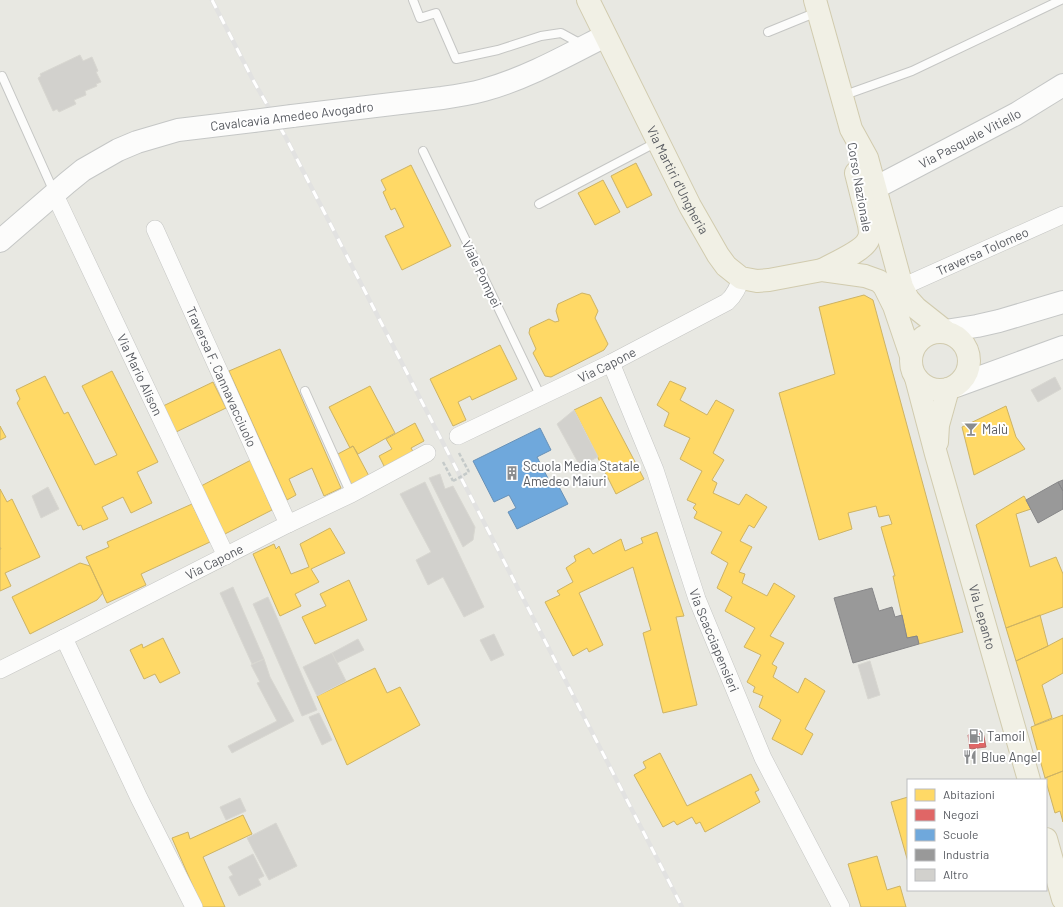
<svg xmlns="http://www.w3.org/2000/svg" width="1063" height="907" font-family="Barlow,sans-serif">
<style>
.homes{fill:#ffd966;stroke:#cdb364}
.shops{fill:#e06666;stroke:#b76364}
.schools{fill:#6fa8dc;stroke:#6891b7}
.industry{fill:#999;stroke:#868688}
.building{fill:#d2d1cd;stroke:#d8d7d1}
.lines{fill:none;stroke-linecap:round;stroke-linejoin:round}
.lane-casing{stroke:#c5c6c4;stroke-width:10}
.street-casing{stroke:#c5c6c4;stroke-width:18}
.secondary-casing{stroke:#c5c7c6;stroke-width:24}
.primary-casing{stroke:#d1cbae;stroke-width:24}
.path{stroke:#c5cac9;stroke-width:2.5;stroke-dasharray:4 2;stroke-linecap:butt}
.lane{stroke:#fcfcfb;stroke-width:8}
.street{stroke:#fcfcfb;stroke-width:17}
.secondary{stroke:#fcfcfb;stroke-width:22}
.primary{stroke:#f1f0e5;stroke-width:22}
.rail-casing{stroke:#e2e2e1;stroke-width:4.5}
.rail{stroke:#fff;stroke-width:3;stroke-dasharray:9;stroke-linecap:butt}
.secondary-bridge-casing{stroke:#c5c7c6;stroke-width:24;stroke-linecap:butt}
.path-bridge{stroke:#c5cac9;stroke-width:2.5;stroke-dasharray:4 2;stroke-linecap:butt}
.secondary-bridge{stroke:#fcfcfb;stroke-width:22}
.labels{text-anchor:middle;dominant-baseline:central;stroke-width:4;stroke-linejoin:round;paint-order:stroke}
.street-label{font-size:13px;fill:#585b61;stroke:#fff}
.poi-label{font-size:13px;fill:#585b61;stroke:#fff;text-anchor:start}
</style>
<rect width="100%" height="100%" fill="#e8e8e2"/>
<path class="homes" d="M636,163L652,195L627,208L611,176Z
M411,165L451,246L402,270L385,236L404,227L395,208L391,210L383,192L386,190L381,180Z
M603,180L620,212L595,225L578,193Z
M582,293L590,295L598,311L595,318L608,344L604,350L551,377L545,376L533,353L536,349L529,333L530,328L549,319L555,322L559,321L556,311L558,304Z
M864,295L873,300L963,632L919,644L917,636L907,638L893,576H895L881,527L892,524L889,515L879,517L876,506L848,513L852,529L819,540L779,393L835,374L819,307Z
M500,345L517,379L472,400L470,396L458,402L466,420L453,426L430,379Z
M280,349L341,488L324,496L312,468L289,479L296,495L287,500L229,371Z
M112,371L158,462L137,472L152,503L131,513L123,497L102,507L108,519L83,530L81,525L78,526L17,403L20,399L16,390L45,376L64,414L68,412L95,465L117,455L82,386Z
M670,381L686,388L680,400L707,415L716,400L734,410L713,453L724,460L712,480L717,483L713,493L739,505L746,494L767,507L754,528L749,525L740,541L752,547L739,572L745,574L742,583L767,596L774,583L795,596L770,636L784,643L772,664L777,667L773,677L798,693L805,678L825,691L805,729L813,734L802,755L772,739L781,720L759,707L763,696L753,692L755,687L747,682L761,655L744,647L755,628L725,611L732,597L717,588L728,563L711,553L722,532L694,518L697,512L693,508L696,504L687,500L702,471L680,459L690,438L664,426L669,413L657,405Z
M213,382L226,408L174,433L161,407Z
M370,386L395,433L358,454L353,446L350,448L329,407Z
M601,397L644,479L616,494L574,410Z
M1006,406L1016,437L1025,449L974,475L962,427Z
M415,423L424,441L411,448L415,455L386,470L379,456L392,449L386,439Z
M0,426L6,437L0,440Z
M353,446L370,478L352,487L336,455Z
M251,460L272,510L221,536L201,486Z
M0,489L7,502L12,499L40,557L5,573L11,586L0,591V549H1L0,547Z
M1024,496L1031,509L1016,514L1030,567L1056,557L1063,574V607L1006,628L976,525Z
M192,504L210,542L141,574L146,585L107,603L86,557L109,547L107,542Z
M330,528L345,553L311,569L319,582L295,594L301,606L280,616L253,554L274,544L276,549L279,546L291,574L309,567L300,544Z
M657,532L684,616L676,617L697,705L663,713L643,633L651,630L633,567L579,593L603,645L589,652L587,648L573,656L545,602L560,595L557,591L573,582L566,568L576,561L574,556L589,548L593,554L621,539L625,551L643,543L641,538Z
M80,563L90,566L103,593L97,600L30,634L12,597Z
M349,580L367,620L315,644L302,617L326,606L320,594Z
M1040,615L1048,646L1016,661L1006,628Z
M163,638L180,673L160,683L155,674L144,679L130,650L142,644L143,648Z
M1063,638V673L1042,685L1052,718L1035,725L1016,661L1048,646Z
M375,668L387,693L400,687L420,725L347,765L317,696Z
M1063,715V771L1045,778L1031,727Z
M660,753L687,806L751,774L759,790L755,792L760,802L705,832L700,822L696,824L692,817L677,825L674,821L663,827L634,775L646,768L643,762Z
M1063,771V822L1060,811L1055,813L1045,778Z
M908,797V862L891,802Z
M243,815L252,834L203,857L225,907H202L172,838L188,832L190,839Z
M877,856L887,890L900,886L906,907H861L848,864Z"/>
<path class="shops" d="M983,732L986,747L970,749L968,735Z"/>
<path class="schools" d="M540,428L551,450L537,457L553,488L558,485L568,504L517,529L508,512L516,508L509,495L494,502L473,461Z"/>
<path class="industry" d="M1063,480V491L1058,482Z
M1058,482L1063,491V509L1038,523L1026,500Z
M872,588L879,611L892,607L895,617L902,615L907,638L917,636L919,644L853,663L834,598Z"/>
<path class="building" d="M80,55L83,61L92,57L98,71L96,72L101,82L96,84L97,86L85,91L86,95L74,100L76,104L59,112L57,109L53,111L38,78L41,76L40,74Z
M1055,377L1061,389L1038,402L1031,390Z
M574,410L598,457L580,466L557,424Z
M440,474L445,489L453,486L475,527L473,540L463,547L429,478Z
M425,482L484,607L464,617L443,577L428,585L416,560L431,552L400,494Z
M48,487L59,509L41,518L32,496Z
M233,587L264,659L252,664L220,593Z
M268,597L317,710L302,716L253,604Z
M494,634L504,655L491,661L480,640Z
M358,639L364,650L337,663L332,653Z
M332,653L346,681L317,696L303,667Z
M264,659L270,677L294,721L232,753L228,746L277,721L257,683L260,682L251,665Z
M870,661L880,695L868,699L858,665Z
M319,713L332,740L322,745L309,717Z
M240,798L246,811L226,820L220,807Z
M276,823L297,866L269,880L247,838Z
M253,854L264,876L258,879L261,885L239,896L229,877L233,875L228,867Z"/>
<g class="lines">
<defs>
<path id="lane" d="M413,0L420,18L436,13L456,59L498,50L541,36L561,33L583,45
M768,32L817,12
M2,76L54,192
M842,96L912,71L1061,0
M423,151L541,397
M539,204L657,142
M305,391L351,494"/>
<g id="street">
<path id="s1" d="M54,193L226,556"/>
<path id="s2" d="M155,229L288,524"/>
<path id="s3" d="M902,287L1063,215"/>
<path id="s4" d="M611,363L655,470L697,599L763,758L841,907"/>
<path id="s5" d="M458,436L611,363L727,302C735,295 738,287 741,278"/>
<path d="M64,638L139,798L194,907"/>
<path id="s6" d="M0,670L64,638L288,524L351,494L427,453"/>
</g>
<g id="secondary">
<path d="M292,116L442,98C456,96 470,94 484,90C527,78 566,56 605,36"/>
<path id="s7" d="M875,188L1016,114L1063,85"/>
<path d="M0,241L67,183L83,170L118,150L137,142L178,130L253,121"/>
<path d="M945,331L977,326L999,321L1063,302"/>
<path d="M956,386L1063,347"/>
</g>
<g id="primary">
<path id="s8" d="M588,0L690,206L718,255L726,266L741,278L757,281L769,280L822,270L865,276L879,281L884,286L894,306L911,356"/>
<path d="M815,0L851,129L867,158L902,287L908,299L916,308L945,331"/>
<path d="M822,270C833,264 863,251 868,240C871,235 870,231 869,225L856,173"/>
<circle cx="940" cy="361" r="29"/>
<path id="s9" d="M916,378L936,454L1029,780"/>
<path d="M937,442L938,425L948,389"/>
<path d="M1046,839L1063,899"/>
</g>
</defs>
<use href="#lane" class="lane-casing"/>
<use href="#street" class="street-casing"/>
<use href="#secondary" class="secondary-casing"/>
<use href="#primary" class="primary-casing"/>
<path class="path" d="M459,453L469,472
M443,462L453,481"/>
<use href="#lane" class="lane"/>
<use href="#street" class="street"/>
<use href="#secondary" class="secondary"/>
<use href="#primary" class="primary"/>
<defs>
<path id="rail" d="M212,0L253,80L285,136L682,907"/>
</defs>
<use href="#rail" class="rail-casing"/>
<use href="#rail" class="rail"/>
<defs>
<path id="secondary-bridge" d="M253,121L292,116"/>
</defs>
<use href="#secondary-bridge" class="secondary-bridge-casing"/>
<path class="path-bridge" d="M453,481L469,472"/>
<use href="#secondary-bridge" class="secondary-bridge"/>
</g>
<defs>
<symbol id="bar-bare" viewBox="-9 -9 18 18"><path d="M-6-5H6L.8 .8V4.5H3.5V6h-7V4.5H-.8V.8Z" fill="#8a8c8e" stroke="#fff" stroke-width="2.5" paint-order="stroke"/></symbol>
<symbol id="building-bare" viewBox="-9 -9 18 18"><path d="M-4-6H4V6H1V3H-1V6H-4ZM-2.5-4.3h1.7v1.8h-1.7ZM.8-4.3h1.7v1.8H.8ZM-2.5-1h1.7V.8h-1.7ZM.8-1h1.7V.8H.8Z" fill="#8a8c8e" stroke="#fff" stroke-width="2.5" paint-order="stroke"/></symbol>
<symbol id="fuel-bare" viewBox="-9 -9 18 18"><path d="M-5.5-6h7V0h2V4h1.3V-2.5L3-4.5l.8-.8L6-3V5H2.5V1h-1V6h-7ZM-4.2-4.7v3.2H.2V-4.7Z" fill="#8a8c8e" stroke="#fff" stroke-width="2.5" paint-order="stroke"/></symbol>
<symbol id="restaurant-bare" viewBox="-9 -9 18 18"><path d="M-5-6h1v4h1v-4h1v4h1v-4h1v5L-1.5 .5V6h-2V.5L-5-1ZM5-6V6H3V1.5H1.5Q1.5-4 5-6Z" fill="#8a8c8e" stroke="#fff" stroke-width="2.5" paint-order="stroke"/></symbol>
</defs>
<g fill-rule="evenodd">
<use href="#bar-bare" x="961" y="419" width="20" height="20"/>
<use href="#building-bare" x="502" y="463" width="20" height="20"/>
<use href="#fuel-bare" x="966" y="726" width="20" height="20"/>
<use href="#restaurant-bare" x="960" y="747" width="20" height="20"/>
</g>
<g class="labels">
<g class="street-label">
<text transform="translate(292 116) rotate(-7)">Cavalcavia Amedeo Avogadro</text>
<text stroke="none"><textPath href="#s7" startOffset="107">Via Pasquale Vitiello</textPath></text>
<text stroke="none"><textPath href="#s8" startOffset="201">Via Martiri d'Ungheria</textPath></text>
<text transform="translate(860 187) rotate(80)">Corso Nazionale</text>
<text stroke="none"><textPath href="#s3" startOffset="88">Traversa Tolomeo</textPath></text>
<text transform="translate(482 274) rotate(64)">Viale Pompei</text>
<text stroke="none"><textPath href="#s5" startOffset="165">Via Capone</textPath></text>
<text stroke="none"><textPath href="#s1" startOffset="201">Via Mario Alison</textPath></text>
<text stroke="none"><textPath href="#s2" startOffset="162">Traversa F. Cannavacciuolo</textPath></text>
<text stroke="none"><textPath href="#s6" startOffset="240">Via Capone</textPath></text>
<text stroke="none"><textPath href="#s9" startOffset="248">Via Lepanto</textPath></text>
<text stroke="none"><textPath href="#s4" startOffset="296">Via Scacciapensieri</textPath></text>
</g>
<g class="poi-label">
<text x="982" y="429">Malù</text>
<text x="523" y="466">Scuola Media Statale<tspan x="523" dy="15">Amedeo Maiuri</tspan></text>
<text x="987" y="736">Tamoil</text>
<text x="981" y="757">Blue Angel</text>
</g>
</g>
<rect x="907" y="779" width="140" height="112" fill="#ffffff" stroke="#bcbdc0"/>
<rect x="915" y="789" width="20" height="12" fill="#ffd966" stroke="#bcbdc0"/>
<text x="943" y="799" font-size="12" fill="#585b61">Abitazioni</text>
<rect x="915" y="809" width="20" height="12" fill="#e06666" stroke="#bcbdc0"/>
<text x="943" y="819" font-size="12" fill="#585b61">Negozi</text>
<rect x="915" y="829" width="20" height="12" fill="#6fa8dc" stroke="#bcbdc0"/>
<text x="943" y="839" font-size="12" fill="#585b61">Scuole</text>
<rect x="915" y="849" width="20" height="12" fill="#999999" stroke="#bcbdc0"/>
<text x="943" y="859" font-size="12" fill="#585b61">Industria</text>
<rect x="915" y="869" width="20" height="12" fill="#d2d1cd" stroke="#bcbdc0"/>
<text x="943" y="879" font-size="12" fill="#585b61">Altro</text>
</svg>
